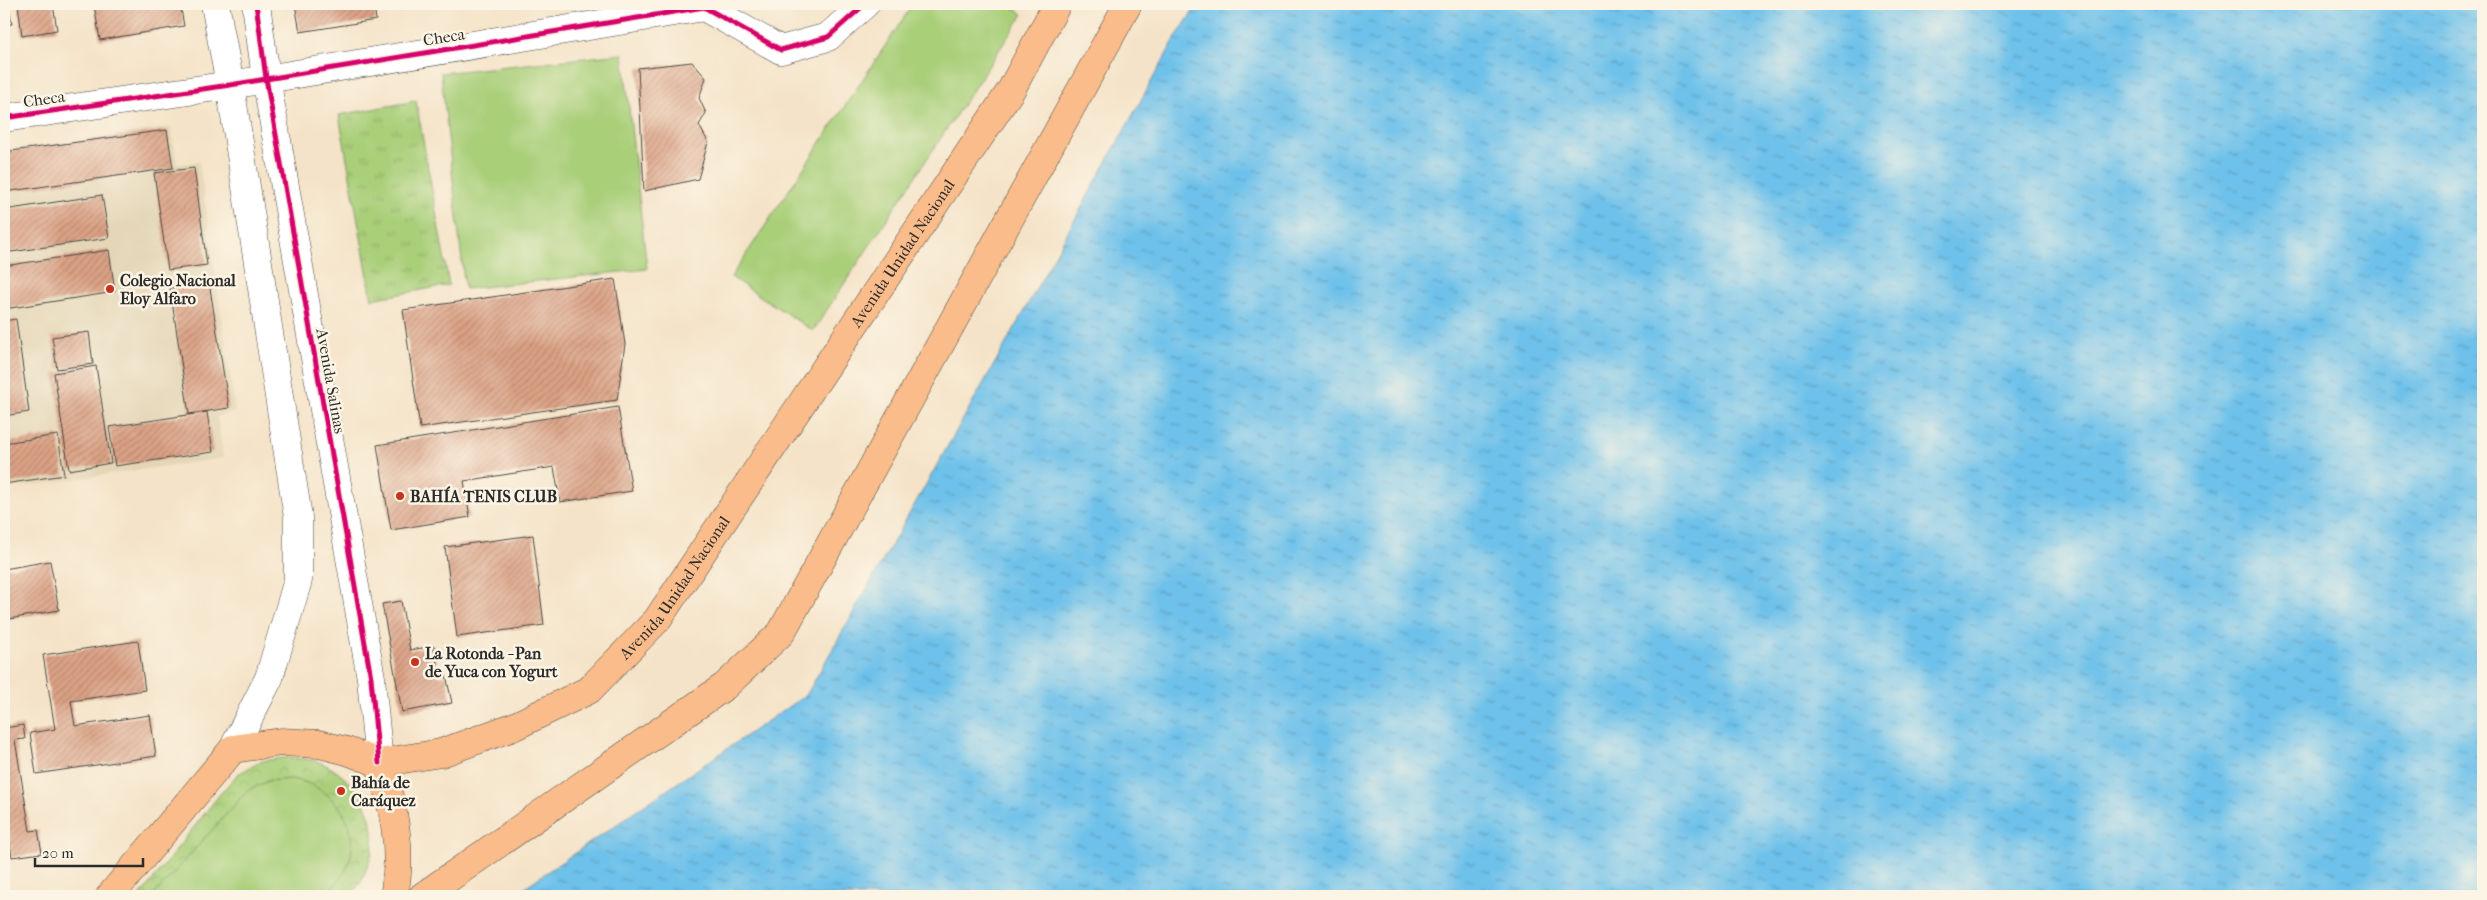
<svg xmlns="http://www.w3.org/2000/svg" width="2487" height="900" font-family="'IM FELL French Canon',serif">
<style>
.built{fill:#e4d6b7}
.grass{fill:url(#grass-tufts);stroke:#6a7d52}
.park{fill:url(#park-crowns);stroke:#6a7d52}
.garden{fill:#a9cf79;stroke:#6a7d52}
.water{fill:url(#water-ripples);stroke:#4c768a}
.building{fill:url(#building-hatch)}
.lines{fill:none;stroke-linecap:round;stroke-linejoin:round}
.minor-casing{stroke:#494743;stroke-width:29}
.major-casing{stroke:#494743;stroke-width:29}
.minor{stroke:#fff;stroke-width:28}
.major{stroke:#f9bc8a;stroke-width:28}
.cycleway-casing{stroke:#fcf5e5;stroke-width:8}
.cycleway{stroke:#d6006c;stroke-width:5}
.poi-dot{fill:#c8321e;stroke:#fcf5e5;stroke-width:2}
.labels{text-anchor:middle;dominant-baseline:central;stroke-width:5;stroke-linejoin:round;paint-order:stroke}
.street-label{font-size:16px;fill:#2b2b2b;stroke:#fcf5e5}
.poi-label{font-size:16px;font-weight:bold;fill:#2b2b2b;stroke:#fcf5e5;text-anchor:start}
</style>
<defs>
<pattern id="grass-tufts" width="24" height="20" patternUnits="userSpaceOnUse" patternTransform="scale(1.25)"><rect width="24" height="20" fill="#a9cf79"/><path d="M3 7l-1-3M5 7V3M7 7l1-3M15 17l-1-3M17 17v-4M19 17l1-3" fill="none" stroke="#92b269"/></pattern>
<pattern id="park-crowns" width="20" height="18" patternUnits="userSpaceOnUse" patternTransform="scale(1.25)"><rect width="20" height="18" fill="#a9cf79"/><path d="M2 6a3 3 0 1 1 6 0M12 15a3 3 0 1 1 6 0" fill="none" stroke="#92b269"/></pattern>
<pattern id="water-ripples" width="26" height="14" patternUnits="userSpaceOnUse" patternTransform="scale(1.25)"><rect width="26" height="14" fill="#6ec1ea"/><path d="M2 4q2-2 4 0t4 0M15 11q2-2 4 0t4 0" fill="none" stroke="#5b9dbe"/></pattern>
<pattern id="building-hatch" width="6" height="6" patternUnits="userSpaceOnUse" patternTransform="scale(1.25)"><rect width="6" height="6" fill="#dca285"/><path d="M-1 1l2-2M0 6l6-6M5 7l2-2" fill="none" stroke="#b3846d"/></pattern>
</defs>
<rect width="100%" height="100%" fill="#fcf5e5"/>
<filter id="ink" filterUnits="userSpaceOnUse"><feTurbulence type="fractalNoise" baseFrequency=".02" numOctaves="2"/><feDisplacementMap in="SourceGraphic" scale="10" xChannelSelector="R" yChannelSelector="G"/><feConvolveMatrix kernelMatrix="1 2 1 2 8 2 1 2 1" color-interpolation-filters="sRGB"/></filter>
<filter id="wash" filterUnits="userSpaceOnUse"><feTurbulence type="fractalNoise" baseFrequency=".0096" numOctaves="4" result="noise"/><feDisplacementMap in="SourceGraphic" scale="20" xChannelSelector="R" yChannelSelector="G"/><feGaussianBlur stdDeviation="1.12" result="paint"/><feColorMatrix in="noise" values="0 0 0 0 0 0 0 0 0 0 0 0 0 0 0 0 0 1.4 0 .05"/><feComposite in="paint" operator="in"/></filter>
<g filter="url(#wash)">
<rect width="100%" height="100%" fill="#f4e3c8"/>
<path class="built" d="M171,127L177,164L199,162L235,412L217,416L223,458L4,489V150Z"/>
<path class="grass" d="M416,101L449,285L372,299L339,115Z"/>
<path class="park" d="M289,757C298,758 308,759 316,761C351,772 380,815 372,852C368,869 361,882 351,896H140L220,794L238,774L262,761Z"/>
<path class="garden" d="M913,4H1008L1023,14L813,331L731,277Z
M623,54L647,269L465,289L441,73Z
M290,779C331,783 367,828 346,869C340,880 332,888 324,896H153L248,790L268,781Z"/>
<path class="water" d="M1198,4H2483V896H512L807,694L1008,340L1176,37Z"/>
<g id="blocks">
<path class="building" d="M4,4H8L12,24L4,25Z
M18,4H53L57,30L22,36Z
M94,4H180L184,26L100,40Z
M295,4H374L376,20L300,32Z
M692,62L706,78L699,98L706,113L699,125L708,142L698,179L644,191L638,68Z
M167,130L173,168L4,192V152Z
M194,168L207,265L168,270L154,173Z
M102,195L109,238L4,253V210Z
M109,250L115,292L4,309V266Z
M615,279L625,344L617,400L420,428L403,310Z
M209,282L229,408L189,414L170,288Z
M16,319L29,412L4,416V321Z
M89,332L93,364L57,369L52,337Z
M96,366L111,463L69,470L54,373Z
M618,407L632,491L560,502L554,467L464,481L470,517L391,530L377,445Z
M207,412L213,452L115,466L109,427Z
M58,435L64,475L4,484V443Z
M533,535L544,625L457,637L445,547Z
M50,561L59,610L9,619L4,592V569Z
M401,601L410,650L434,646L439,676L446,675L452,703L402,712L382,604Z
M138,641L145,690L71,701L75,726L150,715L156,756L36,774L30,733L55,729L43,655Z
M23,725L25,739L15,740L30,831L38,830L42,853L12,857L4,804V728Z"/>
</g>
</g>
<g filter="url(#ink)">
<use href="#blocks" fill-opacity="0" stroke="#494743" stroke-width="1"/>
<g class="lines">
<defs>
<path id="minor" d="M215,4L230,85L298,517V580L269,678L233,749
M256,4L266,78L371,678L379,763
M4,118L230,85L704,7L781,50L828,37L865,4"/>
<g id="major">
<path d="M379,763C394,807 403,850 394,896"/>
<path id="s1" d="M110,896L233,749L281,742L319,744L347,751L379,763L441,753L513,727L589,690L657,620L1011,90L1057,4"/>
<path d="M423,896L725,686L781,633L1128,4"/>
</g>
</defs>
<use href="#minor" class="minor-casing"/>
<use href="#major" class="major-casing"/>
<use href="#minor" class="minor"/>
<use href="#major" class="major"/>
<defs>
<path id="cycleway" d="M256,4L266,78L371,678L379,763
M4,118L230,85L704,7L781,50L828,37L865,4"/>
</defs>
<use href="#cycleway" class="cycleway-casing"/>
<use href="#cycleway" class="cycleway"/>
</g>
</g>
<g class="poi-dot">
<circle cx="110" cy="289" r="5"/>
<circle cx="400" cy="496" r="5"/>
<circle cx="415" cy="662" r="5"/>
<circle cx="341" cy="791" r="5"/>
</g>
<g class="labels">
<g class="street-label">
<text transform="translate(444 37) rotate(-9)">Checa</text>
<text transform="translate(44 99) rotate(-8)">Checa</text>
<text stroke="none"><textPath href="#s1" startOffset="1104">Avenida Unidad Nacional</textPath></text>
<text transform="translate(331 381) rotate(80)">Avenida Salinas</text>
<text stroke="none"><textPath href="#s1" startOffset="699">Avenida Unidad Nacional</textPath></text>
</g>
<g class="poi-label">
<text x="120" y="280">Colegio Nacional<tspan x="120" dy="18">Eloy Alfaro</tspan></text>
<text x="410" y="496">BAHÍA TENIS CLUB</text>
<text x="425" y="653">La Rotonda - Pan<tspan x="425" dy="18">de Yuca con Yogurt</tspan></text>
<text x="351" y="782">Bahía de<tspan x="351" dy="18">Caráquez</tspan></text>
</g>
</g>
<rect width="2487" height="900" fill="none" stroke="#fcf5e5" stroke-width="20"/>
<path d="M35 858v8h108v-8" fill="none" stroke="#2b2b2b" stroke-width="2.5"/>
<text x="42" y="858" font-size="15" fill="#2b2b2b" stroke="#fcf5e5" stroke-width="4" paint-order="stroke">20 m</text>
</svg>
